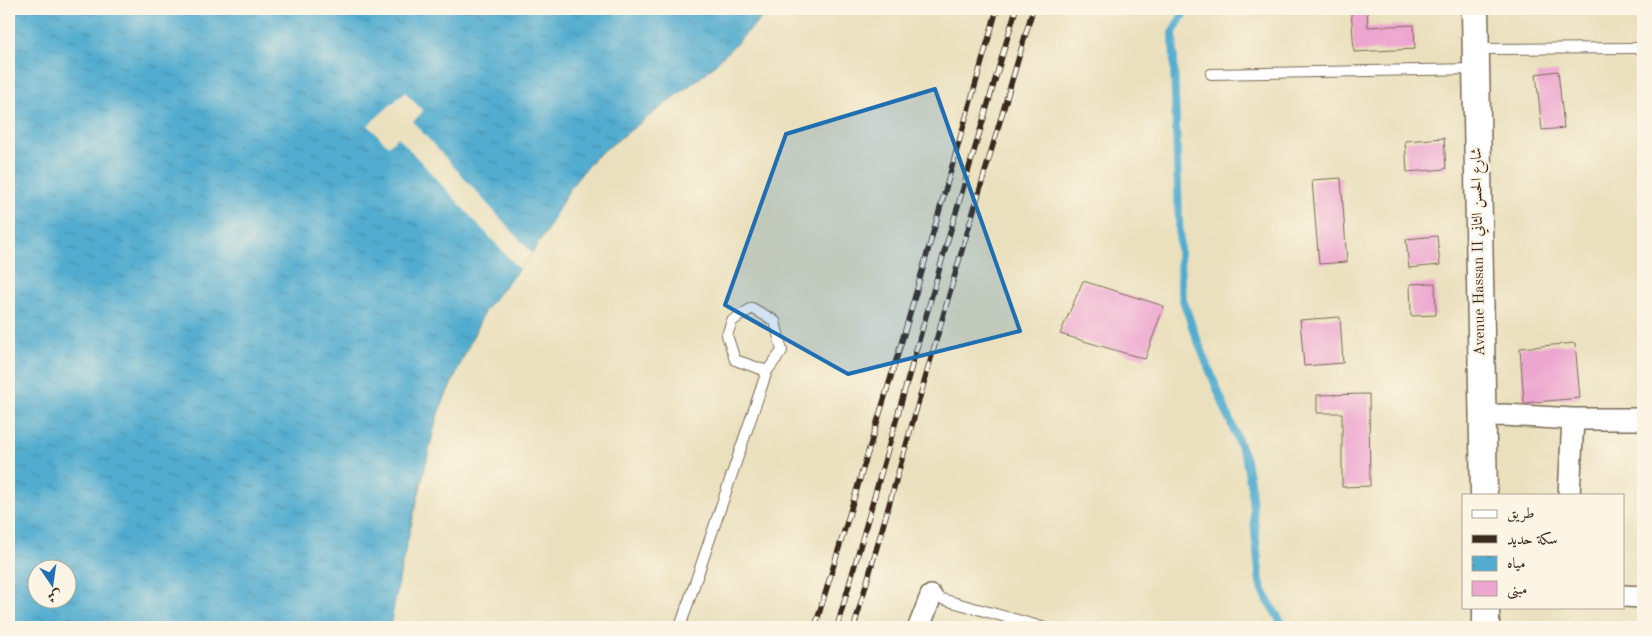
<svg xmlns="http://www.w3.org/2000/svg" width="1652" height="636" font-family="'Old Standard TT',Amiri,serif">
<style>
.water{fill:url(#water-ripples);stroke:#466b76;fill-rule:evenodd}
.pier{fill:#eae0bd}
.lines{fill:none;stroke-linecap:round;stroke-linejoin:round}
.stream{stroke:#51accf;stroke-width:8}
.building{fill:#eda6cf}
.service-casing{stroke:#786a56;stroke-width:12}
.minor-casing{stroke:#786a56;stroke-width:24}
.tertiary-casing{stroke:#786a56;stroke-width:29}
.service{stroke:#fff;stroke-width:10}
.minor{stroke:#fff;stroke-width:21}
.tertiary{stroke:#fff;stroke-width:26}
.rail-casing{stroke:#3b2a1e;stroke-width:5.5}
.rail{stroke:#fcf5e5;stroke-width:4;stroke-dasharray:11;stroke-linecap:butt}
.marked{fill:#1f6fb2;fill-opacity:0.2;stroke:#1f6fb2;stroke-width:4;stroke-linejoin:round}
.labels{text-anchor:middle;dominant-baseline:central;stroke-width:4.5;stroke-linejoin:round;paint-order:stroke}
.street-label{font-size:15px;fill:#3b2a1e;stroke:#fcf5e5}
</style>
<defs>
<pattern id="water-ripples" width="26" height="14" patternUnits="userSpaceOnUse" patternTransform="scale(1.25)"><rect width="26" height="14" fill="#51accf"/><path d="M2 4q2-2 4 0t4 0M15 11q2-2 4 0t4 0" fill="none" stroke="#448ca7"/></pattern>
</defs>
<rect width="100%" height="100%" fill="#fcf5e5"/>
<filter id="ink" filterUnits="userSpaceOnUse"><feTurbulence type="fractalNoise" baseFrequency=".02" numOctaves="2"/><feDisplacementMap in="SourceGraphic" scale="10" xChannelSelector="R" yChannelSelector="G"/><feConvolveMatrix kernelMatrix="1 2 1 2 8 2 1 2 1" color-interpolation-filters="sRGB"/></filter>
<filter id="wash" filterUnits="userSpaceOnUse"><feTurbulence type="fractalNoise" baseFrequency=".0096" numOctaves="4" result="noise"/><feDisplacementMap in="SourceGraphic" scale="20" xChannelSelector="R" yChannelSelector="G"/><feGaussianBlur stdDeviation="1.12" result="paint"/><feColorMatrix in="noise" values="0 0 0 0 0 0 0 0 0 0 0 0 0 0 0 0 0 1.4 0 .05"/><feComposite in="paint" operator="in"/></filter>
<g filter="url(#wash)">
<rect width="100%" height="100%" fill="#eae0bd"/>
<path class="water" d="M9,9H766L760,20L706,73L594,158L570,188L547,230L532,253L485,310L438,413L402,564L390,627H9ZM38,568H68V598H38Z"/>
<path class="pier" d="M405,92L423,111L413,122L532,253L519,269L398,137L388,146L368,125Z"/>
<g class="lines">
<path class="stream" d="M1186,9L1173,32L1181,284L1183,300L1194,332L1246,460L1251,488L1260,583L1268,601L1281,622L1289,627"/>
</g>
<g id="blocks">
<path class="building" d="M1351,9H1367L1368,27L1414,25L1415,49L1354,52Z
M1558,71L1564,128L1542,130L1536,74Z
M1444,138L1446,169L1407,172L1405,141Z
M1341,178L1347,262L1319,264L1312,180Z
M1437,236L1440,265L1409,268L1406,239Z
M1083,281L1164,306L1145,359L1060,334Z
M1435,283L1436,315L1411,316L1410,284Z
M1340,317L1343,363L1304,366L1300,320Z
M1575,343L1580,398L1524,403L1520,348Z
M1369,394L1370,486L1342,487V413H1317V395Z"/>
</g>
</g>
<g filter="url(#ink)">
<use href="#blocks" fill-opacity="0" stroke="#786a56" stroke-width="1"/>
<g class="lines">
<defs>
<path id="service" d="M1476,49L1637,48
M1211,74L1475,69
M931,596L1042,627
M680,627L767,371L782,351L775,321L752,308L732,321L727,335L735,360L767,371"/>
<path id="minor" d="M1482,416L1504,415L1573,419H1643
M1569,495L1573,419
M1623,596L1643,597
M919,627L931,596"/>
<path id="tertiary" d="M1475,9L1484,495
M1486,607V627"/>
</defs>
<use href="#service" class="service-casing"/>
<use href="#minor" class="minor-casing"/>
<use href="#tertiary" class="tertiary-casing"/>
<use href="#service" class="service"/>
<use href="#minor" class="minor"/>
<use href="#tertiary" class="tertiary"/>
<defs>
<path id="rail" d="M815,627L907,324L997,9
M837,627L944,253L1016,9
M854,627L960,257L1033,9"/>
</defs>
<use href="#rail" class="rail-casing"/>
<use href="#rail" class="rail"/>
</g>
</g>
<path class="marked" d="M935,89L1020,331L848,374L725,305L786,134Z"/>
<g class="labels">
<g class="street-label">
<text transform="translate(1479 252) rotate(-91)">Avenue Hassan II شارع الحسن الثاني</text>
</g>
</g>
<rect width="1652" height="636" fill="none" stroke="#fcf5e5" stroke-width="30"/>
<rect x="1462" y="494" width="162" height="115" fill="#fcf5e5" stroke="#afa495"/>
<rect x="1472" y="510" width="25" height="8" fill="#ffffff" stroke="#afa495"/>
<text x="1507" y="518" font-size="15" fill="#3b2a1e">طريق</text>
<rect x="1472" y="535" width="25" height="8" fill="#3b2a1e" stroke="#afa495"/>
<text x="1507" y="544" font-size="15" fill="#3b2a1e">سكة حديد</text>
<rect x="1472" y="556" width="25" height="15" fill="url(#water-ripples)" stroke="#afa495"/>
<text x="1507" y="568" font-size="15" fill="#3b2a1e">مياه</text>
<rect x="1472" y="581" width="25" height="15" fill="#eda6cf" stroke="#afa495"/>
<text x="1507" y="594" font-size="15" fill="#3b2a1e">مبنى</text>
<g transform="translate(52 584) rotate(167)"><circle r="24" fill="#fcf5e5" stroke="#afa495"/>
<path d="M0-4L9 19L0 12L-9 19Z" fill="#1f6fb2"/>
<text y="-8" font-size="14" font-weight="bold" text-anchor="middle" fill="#3b2a1e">ش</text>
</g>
</svg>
